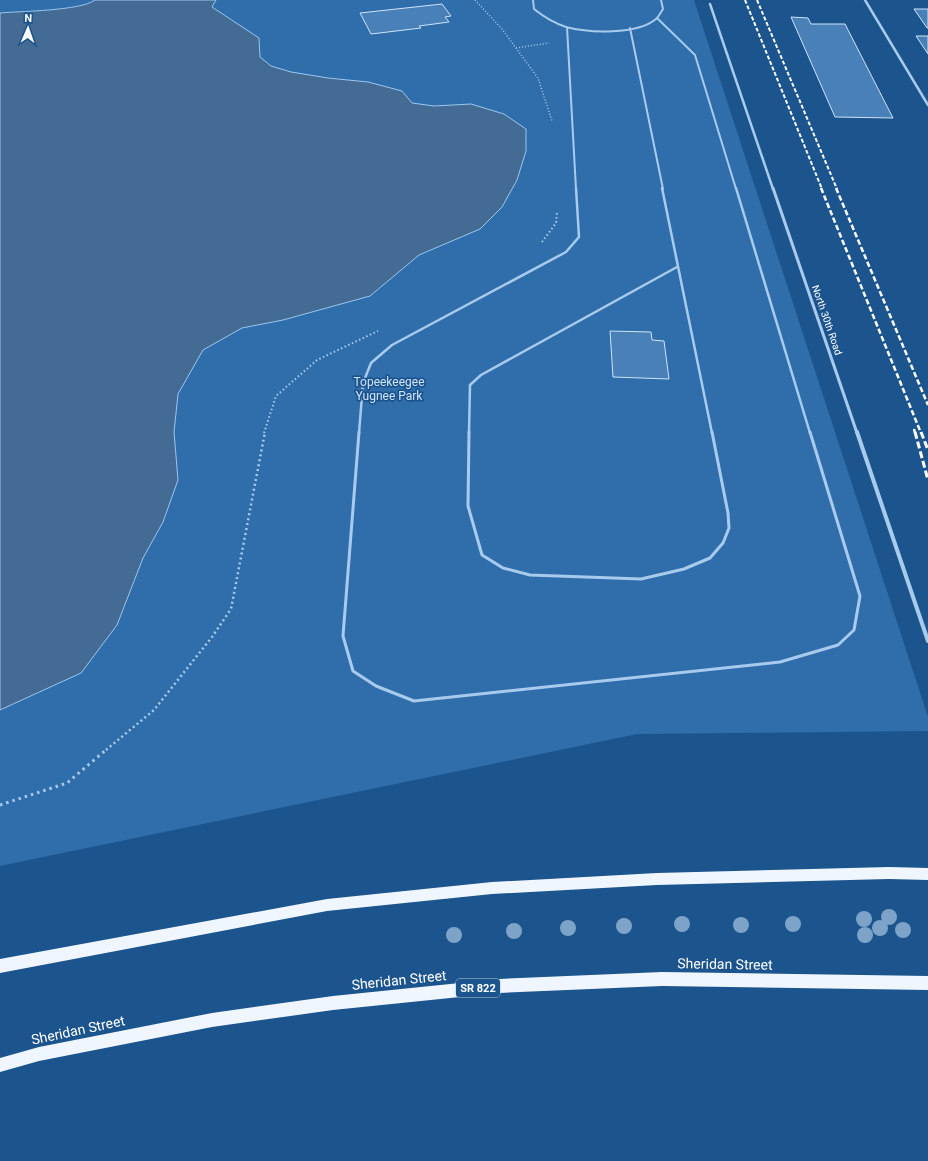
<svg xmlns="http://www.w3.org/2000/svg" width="928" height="1161" font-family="Roboto,sans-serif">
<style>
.green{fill:#2f6eab}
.water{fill:#436b94;stroke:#9cc7ef}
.building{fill:#4980b7;stroke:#cee4fa}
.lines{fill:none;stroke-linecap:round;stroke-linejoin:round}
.path-far3{stroke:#a8cbed;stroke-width:1.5;stroke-dasharray:1 2;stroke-linecap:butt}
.path-far2{stroke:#a8cbed;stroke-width:2;stroke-dasharray:1.5 2.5;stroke-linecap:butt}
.path-far1{stroke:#a8cbed;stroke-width:2.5;stroke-dasharray:2 3;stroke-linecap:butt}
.path{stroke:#a8cbed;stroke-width:3;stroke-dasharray:2.5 4;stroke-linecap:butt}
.lane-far2{stroke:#a8cbed;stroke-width:2}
.lane-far1{stroke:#a8cbed;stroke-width:2.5}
.lane{stroke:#a8cbed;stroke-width:3}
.street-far2{stroke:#a8cbed;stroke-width:2.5}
.street-far1{stroke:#a8cbed;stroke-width:3}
.street{stroke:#a8cbed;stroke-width:4}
.primary{fill:#eff6ff;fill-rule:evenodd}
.rail-far2{stroke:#fff;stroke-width:2;stroke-dasharray:4 2;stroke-linecap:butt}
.rail-far1{stroke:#fff;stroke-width:2.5;stroke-dasharray:5.5 2.5;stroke-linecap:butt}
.rail{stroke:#fff;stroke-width:3;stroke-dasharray:7 3;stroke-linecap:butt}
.tree{fill:#7ea3c9}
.labels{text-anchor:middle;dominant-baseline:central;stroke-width:3.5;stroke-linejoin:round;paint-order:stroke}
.far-street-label{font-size:10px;fill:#fff;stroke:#1c548d}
.shield{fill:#1c548d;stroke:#bcd;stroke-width:1}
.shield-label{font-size:11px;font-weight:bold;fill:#fff}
.park-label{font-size:12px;fill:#cee4fa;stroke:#1c548d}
.near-street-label{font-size:14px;fill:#fff;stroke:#1c548d}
</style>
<rect width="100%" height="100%" fill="#1c548d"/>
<path class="green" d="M0,0H694L928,717V731L637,734L0,866Z"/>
<path class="water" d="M95,0H216L212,7L259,38L260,57L271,66L291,72L328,78L368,82L402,91L412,103L434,106L471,104L504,114L526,129V151L517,180L502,207L480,229L419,255L370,296L283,320L242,328L203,350L178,394L174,432L178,480L163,522L143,558L117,625L81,673L0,710V13C21,11 80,11 95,0Z"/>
<path class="building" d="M442,4L451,16L445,17L449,22L419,26L421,28L371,34L360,13Z
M914,9H928V28H927Z
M791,17L808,18L811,24H845L893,118L835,117Z
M916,36H928V54Z
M610,331L651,332L652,340L664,341L669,379L613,377Z"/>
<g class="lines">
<path class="path-far3" d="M475,0L502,29L538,78L552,121
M516,48L549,43"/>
<path class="path-far2" d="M542,242L556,223L557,212
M264,433L276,396L317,360L378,331"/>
<path class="path-far1" d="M106,750L154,710L212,637L231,609L265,432"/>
<path class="path" d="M0,805L67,783L107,749"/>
<path class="lane-far2" d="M533,0L534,9C544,17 554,23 566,27C589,33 637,35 656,19C659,16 661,12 663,9L661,0
M657,18L695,55L736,189
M567,27L576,189
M630,28L663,189"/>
<path class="lane-far1" d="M662,188L712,433
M736,188L810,433
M359,433L363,383L371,363L392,345L566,252L579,237L576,188
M469,433L470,385L481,375L677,267"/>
<path class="lane" d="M359,432L343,636L353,671L376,686L414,701L780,662L838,645L854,630L860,596L810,432
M469,432L468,506L482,555L503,568L530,575L641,579L684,569L710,558L723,543L729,528L728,513L712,432"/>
<path class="street-far2" d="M865,0L928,105
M710,4L773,189"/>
<path class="street-far1" d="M773,188L857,433"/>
<path class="street" d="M857,432L928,641"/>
<path class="primary" d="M889,867L928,868V880L889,879L657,885L492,894L327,911L0,973V959L327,899L492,882L657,873Z
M662,972L928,976V990L662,986L499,993L333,1010L212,1027L39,1061L0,1072V1058L39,1047L212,1013L333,996L499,979Z"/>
<path class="rail-far2" d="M745,0L822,189
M757,0L837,189"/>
<path class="rail-far1" d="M821,188L921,433
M836,188L928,405
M914,429L915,433"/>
<path class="rail" d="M915,432L928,480
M921,432L928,450"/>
</g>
<g class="tree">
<circle cx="889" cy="917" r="8"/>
<circle cx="864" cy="919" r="8"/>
<circle cx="682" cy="924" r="8"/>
<circle cx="793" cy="924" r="8"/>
<circle cx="741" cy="925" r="8"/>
<circle cx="624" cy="926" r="8"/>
<circle cx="568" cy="928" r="8"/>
<circle cx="880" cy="928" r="8"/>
<circle cx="903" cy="930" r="8"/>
<circle cx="514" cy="931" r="8"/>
<circle cx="454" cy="935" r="8"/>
<circle cx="865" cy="935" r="8"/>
</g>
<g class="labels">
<g class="far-street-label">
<text transform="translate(827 320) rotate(71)">North 30th Road</text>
</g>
<rect class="shield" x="456" y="979" width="44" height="18" rx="3"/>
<g class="shield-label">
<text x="478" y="988">SR 822</text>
</g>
<g class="park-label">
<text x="389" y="382">Topeekeegee<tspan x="389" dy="14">Yugnee Park</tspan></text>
</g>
<g class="near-street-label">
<text transform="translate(725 964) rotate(1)">Sheridan Street</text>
<text transform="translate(399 980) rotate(-6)">Sheridan Street</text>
<text transform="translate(78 1030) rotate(-12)">Sheridan Street</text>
</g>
</g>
<g transform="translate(28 28) rotate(2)" stroke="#1c548d" stroke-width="3" paint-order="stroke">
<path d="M0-3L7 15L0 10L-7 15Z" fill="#ffffff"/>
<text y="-6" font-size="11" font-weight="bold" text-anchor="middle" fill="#ffffff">N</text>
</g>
</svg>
